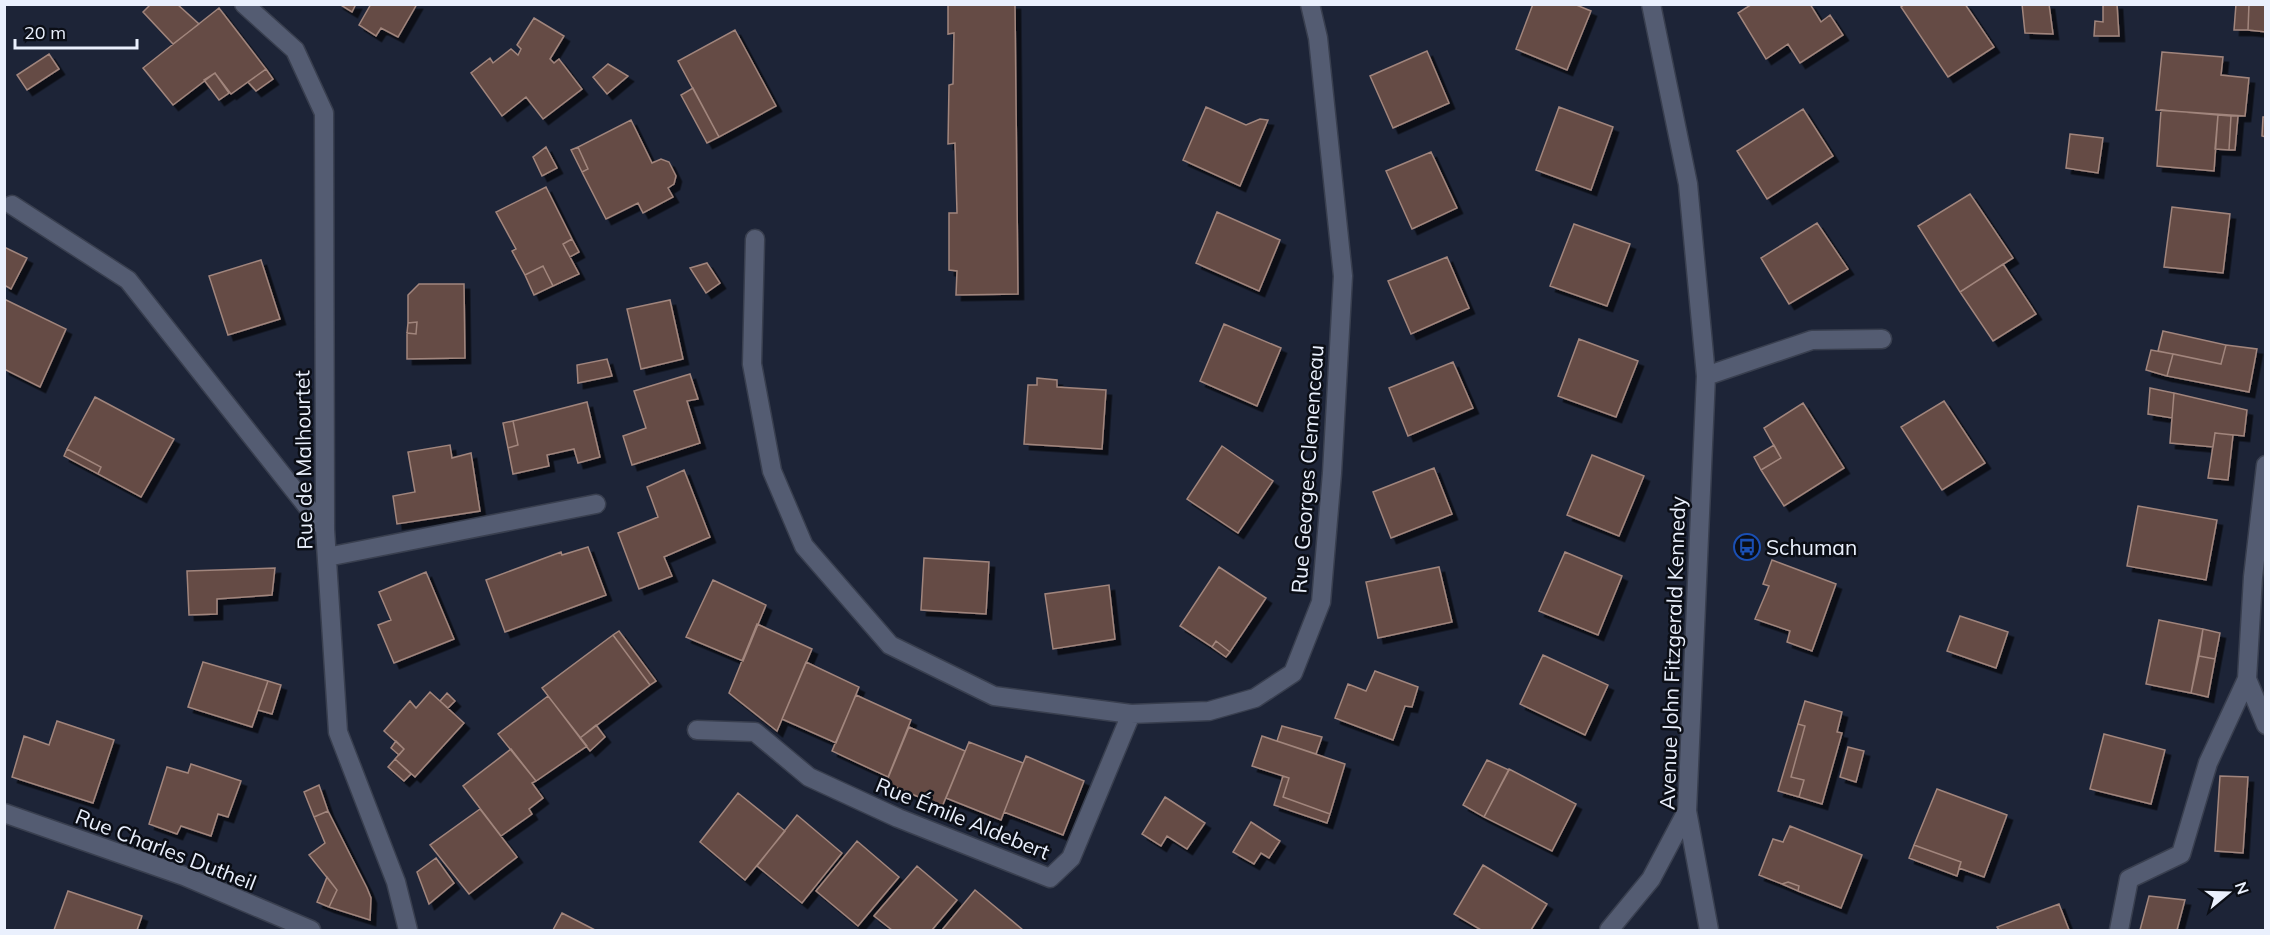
<svg xmlns="http://www.w3.org/2000/svg" width="2270" height="935" font-family="Mulish,sans-serif">
<style>
.building{fill:#654c44;stroke:#a1857d;stroke-width:1.5;filter:url(#shadow)}
.lines{fill:none;stroke-linecap:round;stroke-linejoin:round}
.street-casing{stroke:#393f4f;stroke-width:21}
.street{stroke:#545c72;stroke-width:18}
.labels{text-anchor:middle;dominant-baseline:central;stroke-width:5;stroke-linejoin:round;paint-order:stroke}
.street-label{font-size:21px;fill:#eaf0fd;stroke:#0b0e16}
.poi-label{font-size:21px;fill:#eaf0fd;stroke:#0b0e16;text-anchor:start}
</style>
<defs>
<filter id="shadow"><feDropShadow dx="5.5" dy="5.5" stdDeviation="0" flood-color="#0009"/></filter>
</defs>
<rect width="100%" height="100%" fill="#1d2437"/>
<path class="building" d="M151,4H177L199,24L173,44L143,12Z
M339,4H356L352,12Z
M371,4H417L398,37L381,28L376,36L359,25Z
M948,4H1015L1018,294L956,295L957,271L949,270V213H957L955,143L948,144L949,85L953,84L954,33L948,34Z
M1533,4H1574L1591,11L1567,70L1516,49Z
M1752,4H1810L1821,22L1830,15L1843,35L1800,63L1788,44L1766,59L1738,13Z
M1905,4H1965L1994,47L1948,77L1901,7Z
M2022,4H2049L2053,34L2025,33Z
M2103,4H2117L2119,36H2094L2095,21L2103,22Z
M2236,4H2249L2248,30H2234Z
M2249,4H2266V32L2248,30Z
M219,8L266,69L231,94L215,73L173,105L143,68Z
M534,18L564,36L550,59L554,63L559,59L582,89L543,119L526,97L502,116L471,73L490,58L493,63L511,49L518,55L521,49L517,45Z
M735,30L776,106L719,137L678,61Z
M1427,51L1449,103L1393,128L1370,76Z
M2162,52L2223,57L2221,75L2249,78L2245,116L2156,110Z
M49,54L59,69L27,90L17,75Z
M608,64L628,76L607,94L593,77Z
M266,69L273,79L256,91L248,82Z
M215,73L229,93L219,100L204,80Z
M693,88L719,137L707,143L681,95Z
M1206,107L1246,125L1260,119L1268,120L1240,186L1183,160Z
M1559,107L1613,127L1591,190L1536,170Z
M1803,109L1833,156L1767,199L1737,151Z
M2161,110L2218,115L2214,171L2157,166Z
M2218,115L2231,116L2229,150L2215,149Z
M2231,116H2238L2235,150H2229Z
M2263,117H2266V137L2262,136Z
M631,120L652,163L661,159L669,162L676,176L674,184L668,188L673,197L643,213L638,203L606,219L582,172L588,169L578,147Z
M2070,134L2103,138L2098,173L2066,168Z
M546,147L557,168L542,176L533,157Z
M578,147L588,169L582,172L571,150Z
M1431,152L1457,208L1412,229L1386,171Z
M546,187L572,239L563,244L579,274L553,286L543,266L525,275L512,251L516,249L496,212Z
M1970,194L2013,258L1960,292L1918,226Z
M2172,207L2230,214L2223,273L2164,267Z
M1217,212L1280,240L1259,291L1196,263Z
M1817,223L1848,269L1789,304L1761,258Z
M1574,224L1630,244L1607,306L1550,286Z
M572,239L579,252L570,257L563,244Z
M4,247L27,258L11,289L4,285Z
M1447,257L1469,308L1411,334L1388,281Z
M261,260L280,319L228,335L209,276Z
M707,263L720,283L706,293L690,268Z
M2003,264L2036,314L1993,341L1960,292Z
M543,266L553,286L534,295L525,275Z
M419,284H464L465,358L407,359V333L416,334L417,322L408,323V295Z
M4,299L66,329L40,387L4,369Z
M670,300L683,359L641,369L627,309Z
M417,322L416,334L407,333L408,323Z
M1224,324L1281,348L1257,406L1200,381Z
M2163,331L2226,345L2221,364L2158,351Z
M1579,339L1638,361L1616,417L1558,396Z
M2226,345L2257,349L2249,392L2167,376L2173,354L2221,364Z
M2151,350L2173,354L2167,376L2146,370Z
M607,359L612,376L578,383L577,365Z
M1453,362L1473,408L1408,436L1389,388Z
M690,374L698,399L687,401L700,443L632,465L623,436L646,428L634,391Z
M1037,378L1057,380V387L1106,390L1102,449L1024,444L1028,385H1037Z
M2150,388L2174,393L2172,418L2148,414Z
M2174,393L2247,410L2244,436L2215,433L2213,447L2170,443Z
M95,397L174,439L141,497L98,474L101,467L67,449Z
M1944,401L1985,463L1942,490L1901,427Z
M587,402L600,457L578,463L574,449L547,455L549,466L513,474L508,448L518,445L513,421Z
M1803,403L1844,468L1784,506L1761,470L1781,458L1764,428Z
M513,421L518,445L508,448L503,423Z
M2215,433L2233,435L2228,480L2208,478Z
M450,445L452,458L471,453L480,511L397,524L393,496L415,492L408,452Z
M1774,445L1781,458L1761,470L1754,457Z
M1222,446L1273,481L1238,533L1187,499Z
M67,449L101,467L98,474L64,456Z
M1592,455L1644,476L1619,536L1567,515Z
M1434,468L1452,514L1391,538L1373,492Z
M684,470L710,537L664,557L672,576L639,589L618,533L658,517L647,487Z
M2138,506L2217,520L2206,580L2127,566Z
M588,547L606,595L505,632L486,580L561,552L562,555Z
M1565,552L1622,576L1598,635L1539,611Z
M924,558L989,562L986,614L921,610Z
M1772,560L1836,584L1812,651L1787,642L1790,631L1755,619L1769,586L1763,584Z
M1219,567L1266,598L1230,652L1216,641L1212,647L1180,626Z
M1439,567L1452,622L1378,638L1366,582Z
M275,568L272,595L217,599V614L189,615L187,571Z
M426,572L454,639L394,663L378,625L391,620L379,592Z
M713,580L766,605L743,661L686,637Z
M1109,585L1115,639L1053,649L1045,594Z
M1960,616L2008,632L1996,668L1947,651Z
M2159,620L2203,629L2191,693L2146,684Z
M757,624L812,649L777,731L729,693Z
M2203,629L2220,633L2215,659L2199,656Z
M619,631L656,681L650,685L613,635Z
M613,635L650,685L580,738L542,688Z
M1216,641L1230,652L1226,657L1212,647Z
M1543,655L1608,685L1585,735L1520,704Z
M2199,656L2215,659L2208,697L2191,693Z
M203,662L268,681L252,727L188,707Z
M806,662L859,687L836,743L782,719Z
M1375,671L1418,687L1412,707L1405,706L1393,740L1335,718L1348,684L1366,691Z
M268,681L281,685L272,714L258,710Z
M430,692L464,723L415,777L395,759L404,749L384,731L410,701L416,708Z
M447,693L455,701L448,708L440,701Z
M856,695L911,720L888,777L832,751Z
M548,696L587,746L536,781L498,734Z
M1805,701L1842,712L1837,732L1842,733L1822,804L1799,797L1804,780L1791,777L1805,726L1798,724Z
M57,721L114,740L93,803L12,777L24,736L49,745Z
M1798,724L1805,726L1791,777L1804,780L1799,797L1778,791Z
M596,725L605,737L590,751L580,738Z
M1282,726L1322,737L1316,754L1277,741Z
M909,727L965,751L942,807L886,783Z
M2104,734L2165,750L2151,804L2090,789Z
M1262,736L1345,764L1330,814L1283,797L1289,778L1252,766Z
M396,741L404,749L399,755L391,748Z
M969,742L1023,763L1001,820L946,798Z
M1848,747L1864,751L1856,782L1840,777Z
M511,749L536,781L532,783L543,798L529,809L532,814L501,836L463,786Z
M1026,756L1084,781L1063,835L1004,812Z
M395,759L411,774L404,781L388,767Z
M1487,760L1509,770L1484,817L1463,805Z
M191,764L241,781L228,817L218,814L211,836L181,826L177,834L149,824L167,767L188,773Z
M1509,769L1576,804L1552,851L1484,817Z
M1283,776L1289,778L1283,797L1330,814L1327,823L1274,805Z
M2220,776L2248,777L2243,853L2215,851Z
M319,785L328,811L314,817L304,792Z
M1937,789L2007,815L1984,877L1959,868L1961,862L1914,845Z
M738,793L785,831L745,880L700,842Z
M1165,797L1205,823L1187,849L1167,836L1161,846L1142,834Z
M480,809L517,857L469,894L430,845Z
M328,811L367,888L371,898L370,920L329,907L337,890L309,855L325,843L314,817Z
M797,815L842,853L802,903L757,866Z
M1251,822L1280,841L1269,858L1261,853L1254,864L1233,852Z
M1790,826L1862,855L1841,908L1798,891L1799,886L1788,882L1782,884L1759,875L1773,839L1783,842Z
M857,841L899,877L858,926L816,891Z
M1914,845L1961,862L1957,876L1909,858Z
M436,858L454,883L429,904L417,872Z
M1483,865L1547,904L1531,930H1481L1454,914Z
M917,866L957,900L932,930H892L874,916Z
M327,877L337,890L329,907L317,902Z
M1788,882L1799,886L1798,891L1782,884Z
M975,890L1023,930H942Z
M68,891L142,916L137,930H54Z
M2149,896L2185,900L2177,930H2140Z
M2059,904L2069,930H1999L1997,927Z
M562,913L595,930H553Z"/>
<g class="lines">
<defs>
<path id="street" d="M244,4L295,50L324,113L325,529L338,732L396,882L408,930
M1651,4L1688,184L1706,376L1687,811L1709,930
M12,205L128,280L325,529
M755,239L752,364L772,471L804,546L890,645L994,696L1131,714L1209,711L1255,698L1293,673L1321,602L1332,473L1343,276L1318,38L1310,4
M1706,376L1812,340L1882,339
M2266,465L2253,577L2247,679L2266,725
M327,557L596,504
M697,730L755,732L809,777L898,818L1050,878L1071,858L1131,714
M4,813L184,876L311,930
M1609,930L1651,879L1687,811
M2119,930L2129,879L2181,854L2208,763L2247,679"/>
</defs>
<use href="#street" class="street-casing"/>
<use href="#street" class="street"/>
</g>
<defs>
<symbol id="bus-ring" viewBox="-11 -11 22 22"><circle r="9.5" fill="#0b0e16" stroke="#1a4fb4" stroke-width="1.5"/><path d="M-5-6H5V4H4V6H2V4H-2V6H-4V4H-5ZM-3.5-4V0h7V-4ZM-3.5 1.2v1.5H-2V1.2ZM2 1.2v1.5H3.5V1.2Z" fill="#1a4fb4"/></symbol>
</defs>
<g fill-rule="evenodd">
<use href="#bus-ring" x="1732" y="532" width="30" height="30"/>
</g>
<g class="labels">
<g class="street-label">
<text transform="translate(303 460) rotate(-91)">Rue de Malhourtet</text>
<text transform="translate(1307 469) rotate(-86)">Rue Georges Clemenceau</text>
<text transform="translate(1672 653) rotate(-88)">Avenue John Fitzgerald Kennedy</text>
<text transform="translate(963 818) rotate(22)">Rue Émile Aldebert</text>
<text transform="translate(166 849) rotate(21)">Rue Charles Dutheil</text>
</g>
<g class="poi-label">
<text x="1766" y="547">Schuman</text>
</g>
</g>
<rect width="2270" height="935" fill="none" stroke="#eaf0fd" stroke-width="12"/>
<g transform="translate(2228 893) rotate(71)" stroke="#0b0e16" stroke-width="4.5" paint-order="stroke">
<path d="M0-4.5L10 22L0 15L-10 22Z" fill="#eaf0fd"/>
<text y="-9" font-size="16" font-weight="bold" text-anchor="middle" fill="#eaf0fd">N</text>
</g>
<path d="M15 39v9h122v-9" fill="none" stroke="#eaf0fd" stroke-width="3"/>
<text x="24" y="39" font-size="18" fill="#eaf0fd" stroke="#0b0e16" stroke-width="4.5" paint-order="stroke">20 m</text>
</svg>
